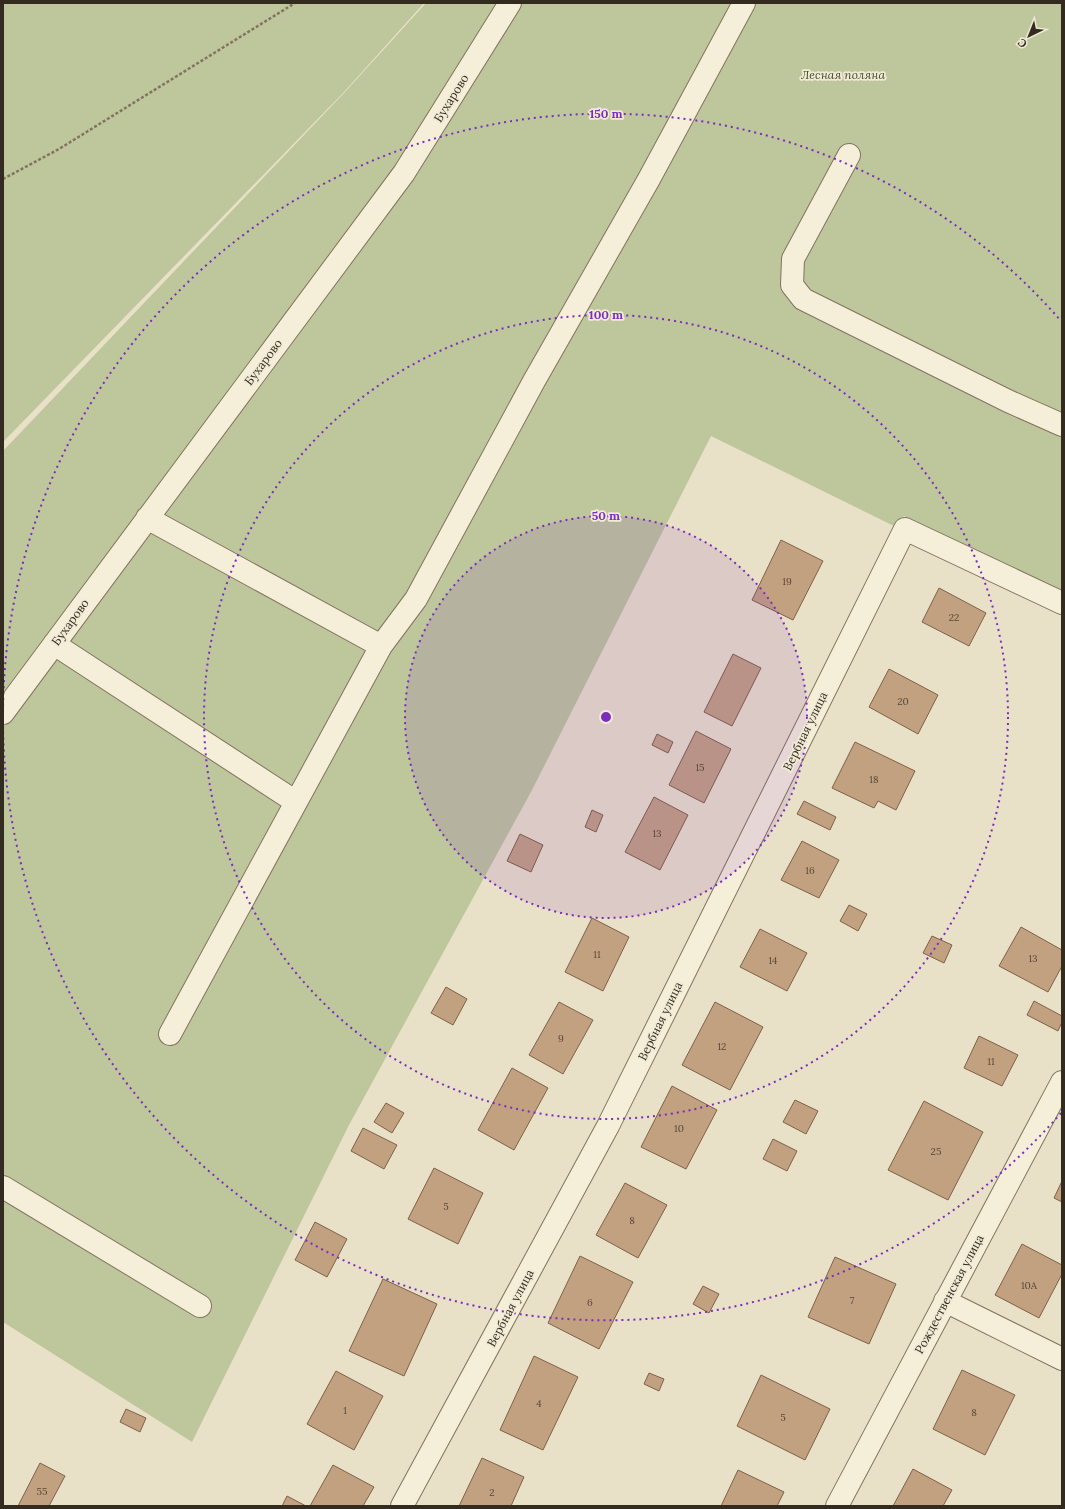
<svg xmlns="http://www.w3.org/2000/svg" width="1065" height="1509" font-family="Lora,serif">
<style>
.green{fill:#bec69c}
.building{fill:#c2a181;stroke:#7e6147}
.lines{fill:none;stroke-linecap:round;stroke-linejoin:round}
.minor-casing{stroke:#82745e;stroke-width:24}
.path{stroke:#82745e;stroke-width:2.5;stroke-dasharray:3 2;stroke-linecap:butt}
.minor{stroke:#f5eed9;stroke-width:22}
.ring{fill:none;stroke:#7b2cbf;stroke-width:2;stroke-dasharray:2 4}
.labels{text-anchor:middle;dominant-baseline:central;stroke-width:3.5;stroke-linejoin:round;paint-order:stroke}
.number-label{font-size:10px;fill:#584838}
.park-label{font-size:12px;font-style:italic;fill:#424e29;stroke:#f1ebd5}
.street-label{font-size:12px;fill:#342b20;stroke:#f1ebd5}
.centre{fill:#7b2cbf;stroke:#f1ebd5;stroke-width:2}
.ring-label{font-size:12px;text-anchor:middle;font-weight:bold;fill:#7b2cbf;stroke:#f1ebd5;stroke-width:3.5;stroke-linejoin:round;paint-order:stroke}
</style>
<rect width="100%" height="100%" fill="#e9e1c7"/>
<path class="green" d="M3,3H424L344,92L3,442Z
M426,3H1062V591L904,516L894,526L711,436L532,790L349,1125L192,1442L3,1322V451L345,92Z"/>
<path class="building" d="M781,540L823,561L793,620L752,600Z
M939,588L986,613L969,646L922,622Z
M733,654L761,668L732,726L704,712Z
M889,669L938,695L918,734L869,707Z
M696,731L731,749L704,803L669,785Z
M657,734L673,742L668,753L652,745Z
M855,742L915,771L896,810L878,801L874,808L832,788Z
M654,797L688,815L660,870L625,852Z
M804,801L836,817L830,830L797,814Z
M592,810L603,815L596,832L585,827Z
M520,834L543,845L531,872L507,861Z
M802,841L839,860L819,898L781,880Z
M849,905L867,914L858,931L840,921Z
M592,918L629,937L603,991L565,972Z
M1021,927L1062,950V966L1048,992L999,966Z
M760,929L807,953L787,991L740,967Z
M932,936L952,945L944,963L923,953Z
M446,987L467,999L453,1025L431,1013Z
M1034,1001L1062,1016V1022L1058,1031L1027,1015Z
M559,1002L593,1020L563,1074L529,1055Z
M715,1002L763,1027L730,1090L682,1065Z
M979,1036L1018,1055L1002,1086L964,1068Z
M512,1068L548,1088L514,1150L478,1130Z
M672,1086L717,1110L686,1169L641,1147Z
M795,1100L818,1111L806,1134L783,1122Z
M924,1101L983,1132L948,1200L888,1170Z
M386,1103L404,1113L392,1133L374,1122Z
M363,1128L397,1145L384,1169L351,1151Z
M773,1139L797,1151L787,1171L763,1159Z
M434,1168L483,1193L458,1244L408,1219Z
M1062,1181V1202L1054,1198Z
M625,1183L667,1205L638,1258L596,1235Z
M315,1222L347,1239L327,1277L295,1260Z
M1022,1244L1062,1265V1274L1039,1318L995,1295Z
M580,1256L633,1282L599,1349L548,1323Z
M835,1257L896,1284L869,1344L808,1317Z
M383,1279L437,1304L404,1376L349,1351Z
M703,1286L719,1294L709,1313L693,1304Z
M534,1356L578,1377L543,1450L500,1430Z
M962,1370L1015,1395L985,1455L933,1429Z
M336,1371L383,1396L354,1450L307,1424Z
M649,1373L664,1379L659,1391L644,1384Z
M761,1375L830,1409L805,1460L737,1426Z
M126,1409L146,1418L140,1432L120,1422Z
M482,1458L524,1477L511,1506H459Z
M40,1463L65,1476L49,1506H18Z
M333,1465L374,1487L363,1506H310Z
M913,1469L952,1490L943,1506H893Z
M738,1470L784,1492L777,1506H721Z
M287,1496L306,1506H282Z"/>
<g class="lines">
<defs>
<path id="minor" d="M849,155L793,259L792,285L803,299L1008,401L1062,425
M147,518L381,646L170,1034
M54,644L296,802
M381,646L416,599L534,381L649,179L744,3
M3,713L404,173L510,3
M3,1187L200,1306
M945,1301L1062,1359
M402,1506L608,1126L905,529L1062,603
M837,1506L1062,1082"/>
</defs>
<use href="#minor" class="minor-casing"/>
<path class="path" d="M3,179L59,149L295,3"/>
<use href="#minor" class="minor"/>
</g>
<circle cx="606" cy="717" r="201" fill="#7b2cbf" fill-opacity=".12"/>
<g class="ring">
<circle cx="606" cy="717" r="201"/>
<circle cx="606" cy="717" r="402"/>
<path d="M1061 1113A603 603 0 0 1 3 722M3 712A603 603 0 0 1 1061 321"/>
</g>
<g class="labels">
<g class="number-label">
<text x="787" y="581">19</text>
<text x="954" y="617">22</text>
<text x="903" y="701">20</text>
<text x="700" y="767">15</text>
<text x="874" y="779">18</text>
<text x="657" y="833">13</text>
<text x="810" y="870">16</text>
<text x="597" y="954">11</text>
<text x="1033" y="958">13</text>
<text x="773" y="960">14</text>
<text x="561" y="1038">9</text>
<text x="722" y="1046">12</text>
<text x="991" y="1061">11</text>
<text x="679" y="1128">10</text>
<text x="936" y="1151">25</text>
<text x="446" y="1206">5</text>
<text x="632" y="1220">8</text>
<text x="1029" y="1285">10А</text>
<text x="852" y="1300">7</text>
<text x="590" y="1302">6</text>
<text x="539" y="1403">4</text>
<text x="345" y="1410">1</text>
<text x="974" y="1412">8</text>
<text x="783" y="1417">5</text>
<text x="42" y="1491">55</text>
<text x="492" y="1492">2</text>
</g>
<g class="park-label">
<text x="843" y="74">Лесная поляна</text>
</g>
<g class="street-label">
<text transform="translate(451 98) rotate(-58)">Бухарово</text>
<text transform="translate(263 362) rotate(-53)">Бухарово</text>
<text transform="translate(70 622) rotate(-54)">Бухарово</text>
<text transform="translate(805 731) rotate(-64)">Вербная улица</text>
<text transform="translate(660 1021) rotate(-64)">Вербная улица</text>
<text transform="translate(949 1294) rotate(-62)">Рождественская улица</text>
<text transform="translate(510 1308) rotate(-62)">Вербная улица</text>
</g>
</g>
<circle cx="606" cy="717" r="6" class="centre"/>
<g class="ring-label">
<text x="606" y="118">150 m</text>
<text x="606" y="319">100 m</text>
<text x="606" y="520">50 m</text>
</g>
<rect width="1065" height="1509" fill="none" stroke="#342b20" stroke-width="8"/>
<g transform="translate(1029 36) rotate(223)" stroke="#f1ebd5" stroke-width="3" paint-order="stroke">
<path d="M0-3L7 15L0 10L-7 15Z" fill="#342b20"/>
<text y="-6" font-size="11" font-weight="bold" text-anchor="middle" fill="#342b20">С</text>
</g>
</svg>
